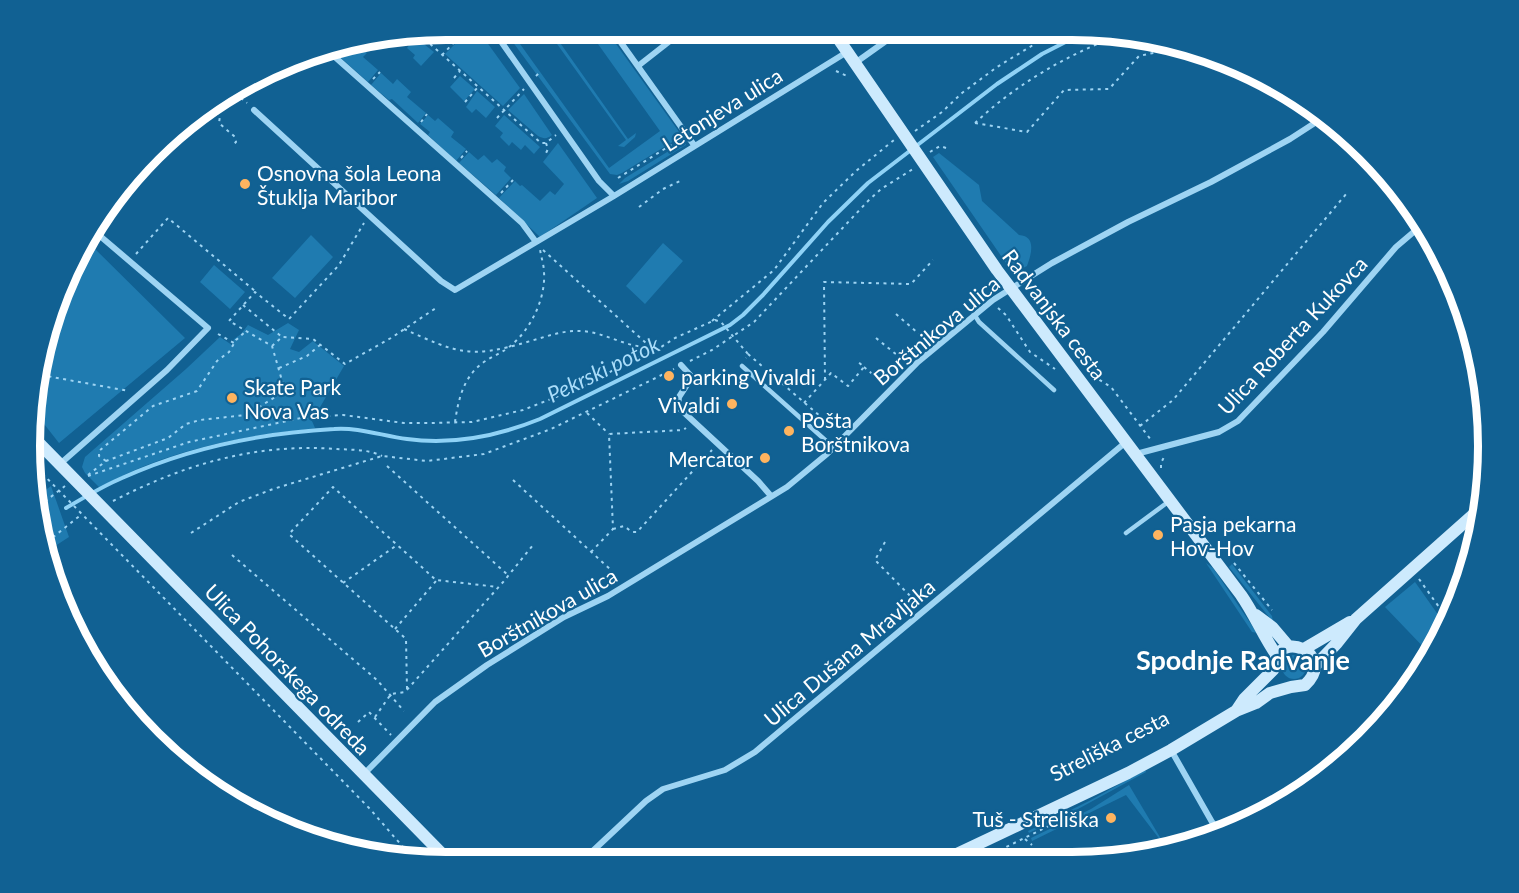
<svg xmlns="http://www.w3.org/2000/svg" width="1519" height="893" font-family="Lato,sans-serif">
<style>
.green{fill:#1f7bb0}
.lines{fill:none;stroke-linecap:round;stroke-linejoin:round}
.stream{stroke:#8fd2f6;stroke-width:4}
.path{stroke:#9ed4f3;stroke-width:2;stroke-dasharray:3 4.5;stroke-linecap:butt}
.lane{stroke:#9ed4f3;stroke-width:4.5}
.street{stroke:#9ed4f3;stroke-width:6}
.secondary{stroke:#cdeafd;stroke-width:12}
.poi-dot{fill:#ffb45f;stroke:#116193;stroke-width:2}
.labels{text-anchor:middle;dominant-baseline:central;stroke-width:4.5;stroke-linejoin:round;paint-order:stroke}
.street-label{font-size:21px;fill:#fff;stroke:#116193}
.poi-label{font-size:21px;fill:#fff;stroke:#116193;text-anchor:start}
.water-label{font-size:22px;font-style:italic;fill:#aaddfa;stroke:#116193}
.district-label{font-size:27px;font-weight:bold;fill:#fff;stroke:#116193}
.rim{fill:none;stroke:#fff;stroke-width:8}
</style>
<rect width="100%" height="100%" fill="#116193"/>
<path class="green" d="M469,30H478L520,88L503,106L445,54Z
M504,30H510L609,168L660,131L588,30H606L682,136L622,173L617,175L610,174Z
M547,30H551L628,139L636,133L635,137L624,147L618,146L626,140Z
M415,37L434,52L421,66L413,58L415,55L407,48Z
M358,45L367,53L363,57L378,70L368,82L331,49Z
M381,73L393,84L397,79L411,92L407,97L426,113L418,123L392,99L389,100L371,85Z
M460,76L475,89L464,101L450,87Z
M477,91L495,107L486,118L476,109L472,113L466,107Z
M524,94L552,135C547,139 544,139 538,136L508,110Z
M428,115L435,121L438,118L454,132L451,137L466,149L456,161L428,135L430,132L420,124Z
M504,115L540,147L534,154L525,145L521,150L512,142L509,146L500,137L503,133L495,126Z
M685,141L686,145L628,181L619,184L625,178Z
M558,143L597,198L540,237L499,198L515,181L520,186L522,185L540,201L550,191L555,195L564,184L543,162Z
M469,152L478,160L484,155L492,163L497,159L506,167L504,171L511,178L496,195L459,163Z
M939,153L979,185L982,201L1019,235C1037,236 1031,255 1027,266L1019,270L1008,266L933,157Z
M311,235L333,257L295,298L272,278Z
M88,242L185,338L59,443L37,415L44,338Z
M663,243L683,261L645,304L626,286Z
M214,265L245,292L230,309L200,282Z
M288,323L299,330L290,349L299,352L313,341L344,366L312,421L315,428C300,431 284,431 269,434C213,442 148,459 100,488L85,473L82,467L85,457L186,369L220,337L232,345L234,339L241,334L248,325L268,335Z
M51,486L69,537L49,550L36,497Z
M1206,563L1213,568L1257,633L1252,632Z
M1232,564L1272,616L1273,622L1229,567Z
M1415,582L1446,626L1431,655L1385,607Z
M1282 667a12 12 0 1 1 24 0a12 12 0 1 1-24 0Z
M1145,770L1146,772L1078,809L1029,833L1028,831L1089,801Z
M1129,785L1167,849L1126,795L1032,841L1031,838L1091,809Z"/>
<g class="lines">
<path class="stream" d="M66,508C85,497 103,486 122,478C188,448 262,433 334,429C358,427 383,436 407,439C452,445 498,436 540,419L730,325L743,315L763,295L828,222L868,183L997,84L1042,54L1087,31"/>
<path class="path" d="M438,31L453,44
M419,34L541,143H546L556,135
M409,39L411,36
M442,55L466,30
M836,71L847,76
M536,76L540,72
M454,78L460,71
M373,79L380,72
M235,93L247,103
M465,102L478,87
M212,106L220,116L219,123L235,137L236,142L233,145
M497,118L524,89
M421,122L427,114
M975,123L1027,132L1064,90L1109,89L1139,56L1181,47
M975,123C1015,85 1068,54 1120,35
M915,131L942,112L962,93L997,67L1056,31
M546,143L548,149L546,153
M930,152L940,146L949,149
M461,158L467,151
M618,178L679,140
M501,193L513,180
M639,207L663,189L680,181
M543,250L646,343L648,347L658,349L675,338L715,320L721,322L748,354L746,358
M136,254L168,218L255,291
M243,305L282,337
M998,308L1006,315L1030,352L1055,369
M896,314L919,334
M712,321L774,270L823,203L856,171L894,140
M404,329C457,353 470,359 527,342C545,337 563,330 581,331C604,332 625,347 648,347
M218,334L234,343
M876,338L897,355
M272,346L282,337L313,339L345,364L391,338L436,308
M509,347C530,331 546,299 544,272C544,265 541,257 540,249
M748,354L828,423
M690,361L712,350L754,322L868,201L881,189L913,169
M864,367L876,377
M279,368L307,356L320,345
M41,375L129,391
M1093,376L1111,387L1151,440
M825,380L824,282L911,284L933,260
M804,403L831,373L848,386L864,367L857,361
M587,413L609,434
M455,422C458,401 463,379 480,365C487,359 497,355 505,350
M1140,426L1173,400L1347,193
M106,461L99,456V451L153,406L197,391L217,361L229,352L236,340L246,331
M32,463L370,809L416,862
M387,466L508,575
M1161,468V463L1164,457
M88,475L106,461L168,438L186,424L200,420L246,415L285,391L272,346L229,321L255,292L289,319L339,265L364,223
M88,476L189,442L301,418L343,415L404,423H431L472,422L523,410L584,386L630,361L658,349
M513,480L612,571
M36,496L47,501
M113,501C185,464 256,443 337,449C352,450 368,449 382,456
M39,506L65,486
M613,529L624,526L632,532H637L712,450
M191,533L239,502L273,489L382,456L427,461L484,454L551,429L674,369
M47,542L82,514
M885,542L875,560L918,604
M591,552L613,529L609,434L683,430L686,428
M232,555L377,680L404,711
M1234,563L1272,610
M1419,579L1449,621
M343,583L397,545
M395,629L436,581
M407,689L406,639L289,534L333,487L436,580L498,587
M375,717L391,694L405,692L504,581L533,545
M358,722L369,712L391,735
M1025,839L1032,845
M979,858H984L1079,811
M913,862L929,854"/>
<path class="lane" d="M974,314L979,322L1054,390
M742,366L833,447
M1126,533L1168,502"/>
<path class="street" d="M493,30L599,181L614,196
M612,30L694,145
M327,50L522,223L536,242
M855,63L900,31
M638,66L684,30
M254,110L441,281L455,290L614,196L847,52
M681,365L692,377L679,397L678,407L758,481L771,496
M1136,454L1219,432L1238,421L1323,332L1396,247L1423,224
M60,464L167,370L208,328L93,230
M1171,750L1212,822L1222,834
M364,774L435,702L487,665L564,617L608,596L787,487L827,454L918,362L993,300L1052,263L1128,222L1211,182L1290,139L1324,117
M581,862L646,801L663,789L725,770L755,752L1126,442"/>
<path class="secondary" d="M833,31L997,270L1241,595C1255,615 1263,636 1277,656
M34,438L450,862
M1256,615L1272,627L1289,647
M1304,649L1350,622
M1315,666L1337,643L1356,619L1483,506
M940,862L1128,773L1171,750L1236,711L1256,703L1270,693L1291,687L1305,685C1338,655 1276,624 1273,670L1244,699L1236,711"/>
</g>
<g class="poi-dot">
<circle cx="245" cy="184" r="6"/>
<circle cx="669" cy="376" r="6"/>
<circle cx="232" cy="398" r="6"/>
<circle cx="732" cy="404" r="6"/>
<circle cx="789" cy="431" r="6"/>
<circle cx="765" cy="458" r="6"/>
<circle cx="1158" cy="535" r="6"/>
<circle cx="1111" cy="818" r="6"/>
</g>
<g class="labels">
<g class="street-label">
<text transform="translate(722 109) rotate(-32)">Letonjeva ulica</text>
<text transform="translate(1055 314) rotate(53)">Radvanjska cesta</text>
<text transform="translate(936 330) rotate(-40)">Borštnikova ulica</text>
<text transform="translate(1292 335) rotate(-47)">Ulica Roberta Kukovca</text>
<text transform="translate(547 612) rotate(-30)">Borštnikova ulica</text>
<text transform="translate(849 652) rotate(-40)">Ulica Dušana Mravljaka</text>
<text transform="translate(288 669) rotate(46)">Ulica Pohorskega odreda</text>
<text transform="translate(1109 745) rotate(-27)">Streliška cesta</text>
</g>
<g class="poi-label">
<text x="257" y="172">Osnovna šola Leona<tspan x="257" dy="24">Štuklja Maribor</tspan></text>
<text x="681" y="376">parking Vivaldi</text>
<text x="244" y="386">Skate Park<tspan x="244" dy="24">Nova Vas</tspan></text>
<text x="720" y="404" text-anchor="end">Vivaldi</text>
<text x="801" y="419">Pošta<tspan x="801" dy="24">Borštnikova</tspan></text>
<text x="753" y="458" text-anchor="end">Mercator</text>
<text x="1170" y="523">Pasja pekarna<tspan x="1170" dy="24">Hov-Hov</tspan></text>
<text x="1099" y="818" text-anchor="end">Tuš - Streliška</text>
</g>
<g class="water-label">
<text transform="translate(603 369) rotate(-26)">Pekrski potok</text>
</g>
<g class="district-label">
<text x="1243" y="659">Spodnje Radvanje</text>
</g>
</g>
<path d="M0 0H1519V893H0ZM446 40H1072A406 406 0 0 1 1478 446V446A406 406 0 0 1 1072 852H446A406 406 0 0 1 40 446V446A406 406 0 0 1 446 40Z" fill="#116193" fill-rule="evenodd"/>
<path class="rim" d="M446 40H1072A406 406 0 0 1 1478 446V446A406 406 0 0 1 1072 852H446A406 406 0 0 1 40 446V446A406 406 0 0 1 446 40Z"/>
</svg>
